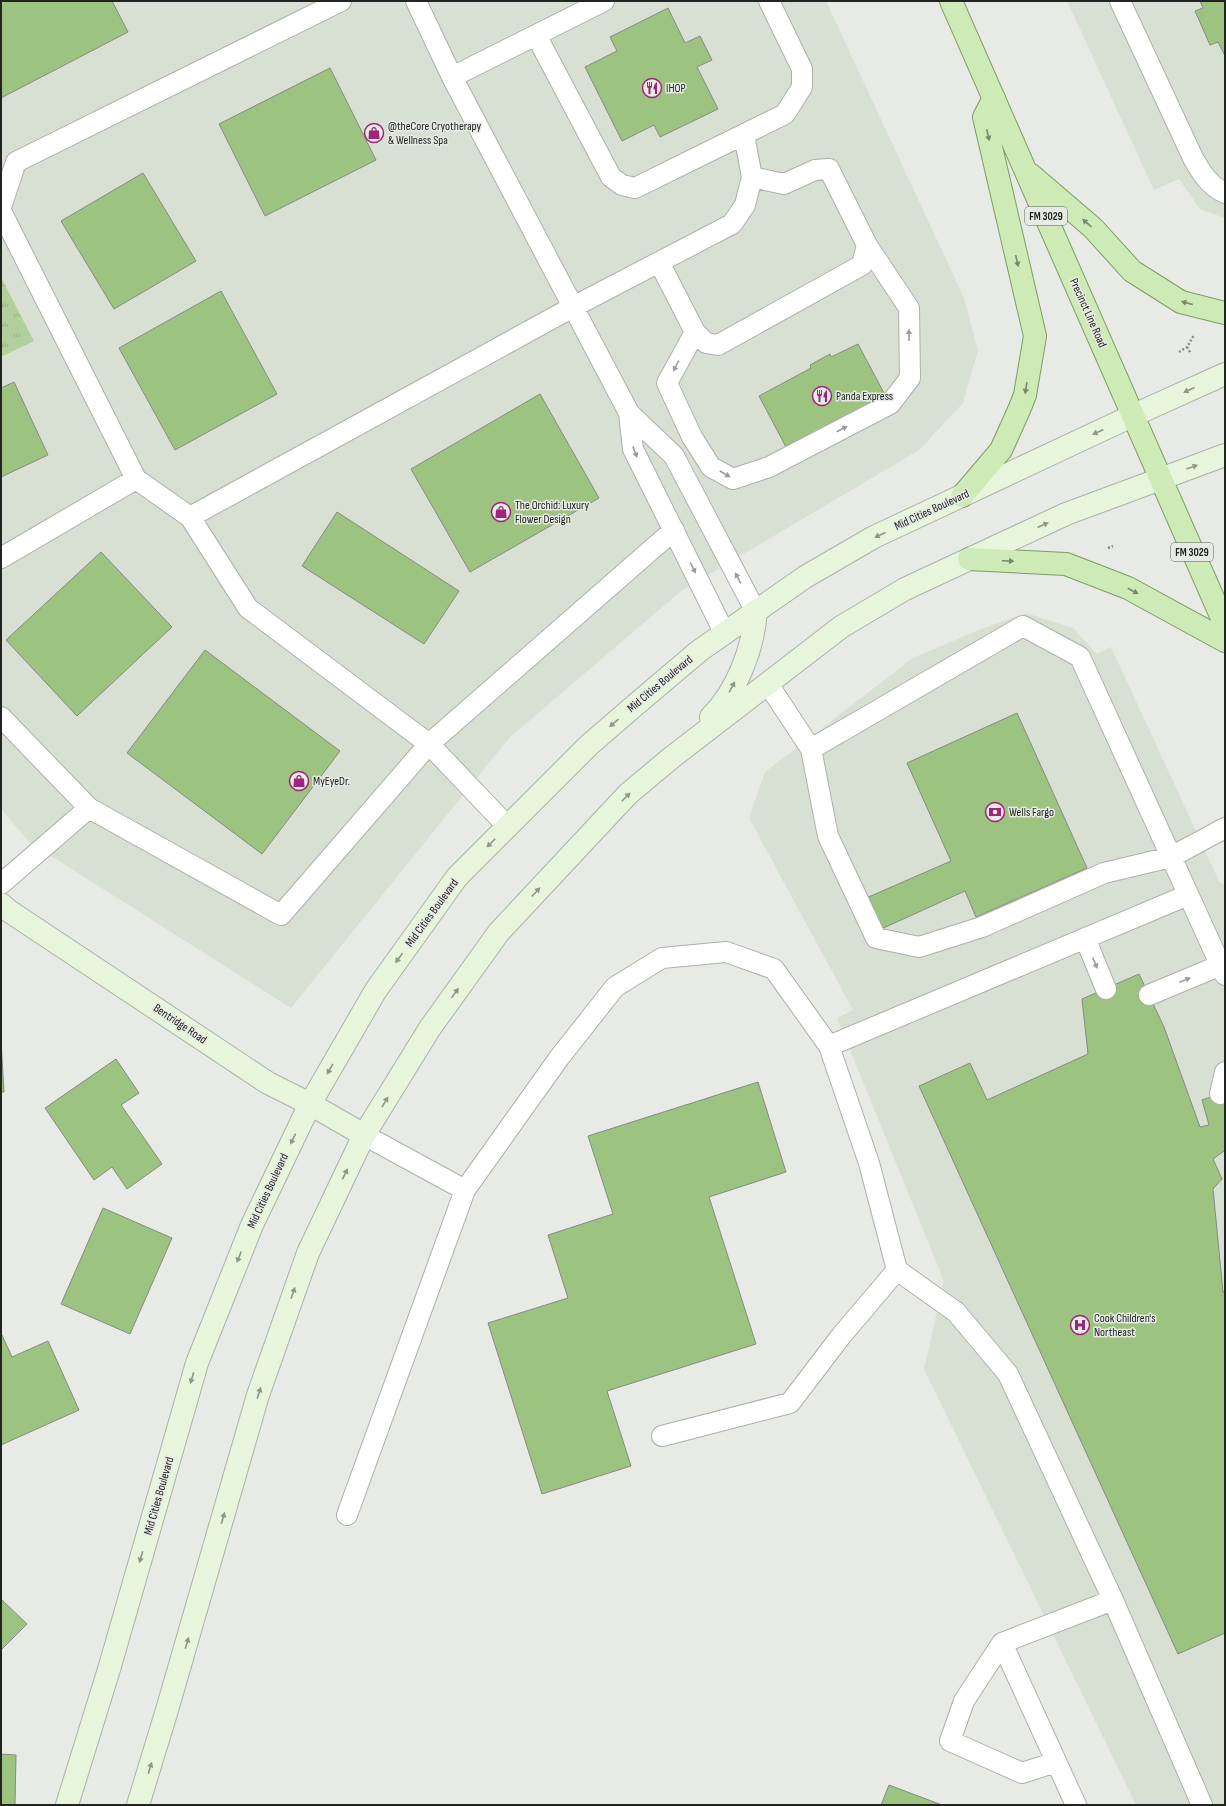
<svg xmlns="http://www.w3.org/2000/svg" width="1226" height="1806" font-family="'Sofia Sans Condensed',sans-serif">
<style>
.built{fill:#d8dfd3}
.grass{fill:url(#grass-tufts)}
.building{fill:#9cc37f;stroke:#878a85}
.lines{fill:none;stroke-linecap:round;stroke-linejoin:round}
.lane-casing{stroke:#adb0aa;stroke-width:22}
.secondary-casing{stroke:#adb0aa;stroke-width:24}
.primary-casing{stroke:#7c9d63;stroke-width:24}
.path{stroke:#8a8c88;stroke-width:2.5;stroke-dasharray:2 2;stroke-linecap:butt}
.lane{stroke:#fff;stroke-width:20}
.secondary{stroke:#e6f5db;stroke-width:22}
.primary{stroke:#ceebb7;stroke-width:22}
.oneway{fill:#78886c}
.oneway2{fill:#9c9c9b}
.oneway3{fill:#8e9787}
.labels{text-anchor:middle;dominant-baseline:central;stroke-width:3;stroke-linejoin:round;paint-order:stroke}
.shield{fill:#e7eae5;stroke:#5d5f5c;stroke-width:1}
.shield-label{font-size:11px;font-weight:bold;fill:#222421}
.poi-label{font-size:12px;fill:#222421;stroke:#e7eae5;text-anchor:start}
.street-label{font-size:12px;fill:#222421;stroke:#e7eae5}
</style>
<defs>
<pattern id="grass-tufts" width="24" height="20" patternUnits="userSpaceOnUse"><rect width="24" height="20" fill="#b1d09b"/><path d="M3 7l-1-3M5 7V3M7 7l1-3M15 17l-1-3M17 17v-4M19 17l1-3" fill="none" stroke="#98b285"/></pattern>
</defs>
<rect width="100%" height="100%" fill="#e7eae5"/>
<path class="built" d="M1,1H826L964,298L978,350L963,403L919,450L681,591L509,738L291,1008L29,842L1,809V357L34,341L1,277Z
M1067,1H1225V218L1200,209L1179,179L1154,190Z
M1026,613L1073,628L1097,654L1111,647L1220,883L1225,884V1805H1136L924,1369L944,1281L837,1018L853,1010L749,818L765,772L913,658L979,630Z"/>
<path class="grass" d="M1,277L34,341L1,357Z"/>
<path class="building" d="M1,1H112L128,32L1,98Z
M1200,1H1225V56L1218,42L1210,45L1195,11L1203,8Z
M668,8L685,43L700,36L712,60L697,67L718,109L660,137L654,125L622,141L585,67L617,51L610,37Z
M330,68L376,160L265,216L219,124Z
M143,173L196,261L114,309L61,221Z
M221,291L277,394L175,450L119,348Z
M858,344L885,395L786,447L759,396L811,368L810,365L830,354L831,357Z
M14,382L48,455L1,477V388Z
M540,394L599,498L470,572L411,469Z
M337,512L459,591L424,644L302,566Z
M101,552L172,627L77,716L6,640Z
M205,650L340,751L262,854L127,753Z
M1017,713L1087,868L976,917L965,891L879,930L864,899L951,861L907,763Z
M1139,974L1164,1027L1200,1127L1209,1125L1202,1100L1225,1092V1152L1224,1151L1213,1159L1222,1179L1213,1189L1223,1292L1225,1291V1633L1178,1654L919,1086L970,1063L987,1100L1088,1054L1082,999Z
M1,1040L4,1092H1Z
M116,1059L139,1093L121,1105L162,1164L127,1189L112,1167L94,1180L45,1108Z
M758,1082L786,1172L709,1197L756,1344L607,1391L631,1466L542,1494L488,1323L568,1298L548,1235L613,1214L588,1136Z
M103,1208L172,1238L130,1334L61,1304Z
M1,1335H2L12,1357L48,1341L79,1410L1,1445Z
M1,1599L27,1624L1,1650Z
M1,1754L16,1755L15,1805H1Z
M889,1785L942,1805H881Z"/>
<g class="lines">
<defs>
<path id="lane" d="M416,1L452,77L629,413L674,456L756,612
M1120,1L1193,158C1201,172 1209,186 1225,193
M536,35L611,177L622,185L635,188L785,114L802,87V69L769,1
M452,77L604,1
M1,207L16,162L341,1
M1,211L136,479L190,517L573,307L732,224L745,205L752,177L744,135
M659,262L695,332L706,343L718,345L862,265L867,245L829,169L815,170L784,184L752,177
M695,332L667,383L692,437L711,467L733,479L769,467L890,404L910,378L909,308L867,245
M629,413L633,449L725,634
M190,517L248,608L429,744L674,530
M1,558L136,479
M768,684L811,749L1023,626L1080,657L1225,975
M1,717L89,808
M811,749L828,836L876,938L919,947L982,927L1104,873L1171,857L1225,828
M1,884L89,808L281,915L429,744L508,827
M1085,938L1106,989
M1149,995L1221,965
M1220,1094L1225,1072
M364,1135L465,1190L559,1058L615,987L662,958L726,952L774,969L829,1046
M897,1270L956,1312L1008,1374L1113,1600
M662,1436L790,1403L841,1336L897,1270L869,1163L829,1046L1188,895
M347,1515L465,1190
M1002,1643L964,1701L950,1741L1022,1773L1056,1762
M1076,1805L1002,1643L1113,1600L1202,1805"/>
<path id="secondary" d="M711,717C737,691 753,649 756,612
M1,904L9,911L268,1083L310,1104L364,1135
M67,1805L110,1666L197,1363L252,1225L310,1104L376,990L457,877L589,745L633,707L699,651L805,577L874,537L1134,415L1225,374
M138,1805L167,1710L258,1395L308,1253L364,1135L430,1028L499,932L628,794L671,758L841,627L905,589L1066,514L1225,455"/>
<path id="primary" d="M951,1L1225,625
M1030,174L1093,228L1132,271L1181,302L1225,313
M962,496L1001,450L1019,410L1025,395L1035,336L984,117L994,98
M969,559L1066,564L1128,588L1225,641"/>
</defs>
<use href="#lane" class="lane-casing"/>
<use href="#secondary" class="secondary-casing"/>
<use href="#primary" class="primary-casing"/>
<path class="path" d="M1187,347L1191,354
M1179,352L1187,347L1194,335
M1108,548L1113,546"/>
<use href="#lane" class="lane"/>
<use href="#secondary" class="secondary"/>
<use href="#primary" class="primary"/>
</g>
<defs><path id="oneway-solid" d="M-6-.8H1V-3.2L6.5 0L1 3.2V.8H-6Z"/></defs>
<g class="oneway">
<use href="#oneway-solid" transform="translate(988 135) rotate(77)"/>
<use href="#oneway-solid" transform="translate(1087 223) rotate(-140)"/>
<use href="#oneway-solid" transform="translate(1017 261) rotate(77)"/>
<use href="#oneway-solid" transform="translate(1187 303) rotate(-165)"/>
<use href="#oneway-solid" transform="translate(1026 388) rotate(99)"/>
<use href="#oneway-solid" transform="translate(1008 561) rotate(3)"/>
<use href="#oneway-solid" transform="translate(1133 591) rotate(28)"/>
</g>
<g class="oneway2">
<use href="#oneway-solid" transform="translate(909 335) rotate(-91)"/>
<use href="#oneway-solid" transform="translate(676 366) rotate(118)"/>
<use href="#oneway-solid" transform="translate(842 429) rotate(-28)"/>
<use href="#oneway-solid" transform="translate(635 452) rotate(69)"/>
<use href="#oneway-solid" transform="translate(725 474) rotate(30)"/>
<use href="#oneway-solid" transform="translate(693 568) rotate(63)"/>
<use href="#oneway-solid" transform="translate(738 578) rotate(-118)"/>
<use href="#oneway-solid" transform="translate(1095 963) rotate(67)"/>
<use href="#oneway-solid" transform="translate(1185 980) rotate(-22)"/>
</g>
<g class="oneway3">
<use href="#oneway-solid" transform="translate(1189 390) rotate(156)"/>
<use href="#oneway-solid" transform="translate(1098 432) rotate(155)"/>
<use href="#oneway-solid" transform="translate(1192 467) rotate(-20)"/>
<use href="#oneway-solid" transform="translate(1043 525) rotate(-25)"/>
<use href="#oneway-solid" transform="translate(880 535) rotate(155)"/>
<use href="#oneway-solid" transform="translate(732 687) rotate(-62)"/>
<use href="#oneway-solid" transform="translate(614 723) rotate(139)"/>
<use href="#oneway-solid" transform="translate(626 797) rotate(-45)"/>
<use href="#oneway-solid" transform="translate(491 843) rotate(135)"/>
<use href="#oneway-solid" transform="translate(536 892) rotate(-47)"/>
<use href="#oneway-solid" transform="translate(399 958) rotate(126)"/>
<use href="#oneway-solid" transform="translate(455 993) rotate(-54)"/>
<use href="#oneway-solid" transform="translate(330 1069) rotate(120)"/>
<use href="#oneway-solid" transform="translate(385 1102) rotate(-59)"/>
<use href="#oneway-solid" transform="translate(293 1139) rotate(116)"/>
<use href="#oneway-solid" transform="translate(345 1174) rotate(-64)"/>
<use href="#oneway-solid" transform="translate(239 1257) rotate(112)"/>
<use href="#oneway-solid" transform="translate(293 1293) rotate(-71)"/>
<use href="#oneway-solid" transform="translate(192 1378) rotate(106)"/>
<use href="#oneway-solid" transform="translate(259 1393) rotate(-72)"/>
<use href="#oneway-solid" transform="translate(223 1518) rotate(-74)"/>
<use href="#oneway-solid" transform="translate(141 1557) rotate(106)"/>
<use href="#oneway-solid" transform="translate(187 1643) rotate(-74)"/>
<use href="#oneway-solid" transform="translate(150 1768) rotate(-73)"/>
</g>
<defs>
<symbol id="restaurant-ring" viewBox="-11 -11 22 22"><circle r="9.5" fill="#e7eae5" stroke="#9f257b" stroke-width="1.5"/><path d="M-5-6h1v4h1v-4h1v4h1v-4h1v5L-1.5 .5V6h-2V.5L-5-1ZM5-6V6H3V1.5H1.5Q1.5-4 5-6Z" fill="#9f257b"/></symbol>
<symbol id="shop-ring" viewBox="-11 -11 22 22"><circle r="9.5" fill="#e7eae5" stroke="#9f257b" stroke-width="1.5"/><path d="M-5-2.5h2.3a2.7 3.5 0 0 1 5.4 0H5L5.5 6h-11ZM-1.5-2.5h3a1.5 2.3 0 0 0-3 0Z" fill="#9f257b"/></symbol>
<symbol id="bank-ring" viewBox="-11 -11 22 22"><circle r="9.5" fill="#e7eae5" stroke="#9f257b" stroke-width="1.5"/><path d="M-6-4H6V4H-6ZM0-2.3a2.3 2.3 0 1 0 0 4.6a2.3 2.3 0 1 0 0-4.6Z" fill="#9f257b"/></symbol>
<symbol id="hospital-ring" viewBox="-11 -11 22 22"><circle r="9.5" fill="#e7eae5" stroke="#9f257b" stroke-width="1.5"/><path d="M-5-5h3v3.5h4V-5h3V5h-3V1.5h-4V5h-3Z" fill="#9f257b"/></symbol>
</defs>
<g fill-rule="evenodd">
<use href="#restaurant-ring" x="641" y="77" width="22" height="22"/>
<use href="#shop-ring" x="363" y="122" width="22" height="22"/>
<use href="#restaurant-ring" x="811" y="385" width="22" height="22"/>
<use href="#shop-ring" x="490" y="501" width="22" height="22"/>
<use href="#shop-ring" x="288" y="770" width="22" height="22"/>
<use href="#bank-ring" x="984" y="801" width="22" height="22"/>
<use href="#hospital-ring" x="1069" y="1314" width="22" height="22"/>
</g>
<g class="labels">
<g class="shield">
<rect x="1025" y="207" width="42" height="18" rx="3"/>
<rect x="1171" y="543" width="42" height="18" rx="3"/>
</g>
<g class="shield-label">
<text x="1046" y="216">FM 3029</text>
<text x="1192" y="552">FM 3029</text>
</g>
<g class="poi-label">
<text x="666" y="88">IHOP</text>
<text x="388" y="126">@theCore Cryotherapy<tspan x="388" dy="14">&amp; Wellness Spa</tspan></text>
<text x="836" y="396">Panda Express</text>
<text x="515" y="505">The Orchid: Luxury<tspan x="515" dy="14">Flower Design</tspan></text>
<text x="313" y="781">MyEyeDr.</text>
<text x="1009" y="812">Wells Fargo</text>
<text x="1094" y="1318">Cook Children's<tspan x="1094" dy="14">Northeast</tspan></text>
</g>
<g class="street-label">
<text transform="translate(1088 313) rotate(66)">Precinct Line Road</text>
<text transform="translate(932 510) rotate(-25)">Mid Cities Boulevard</text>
<text transform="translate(660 684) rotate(-40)">Mid Cities Boulevard</text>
<text transform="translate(432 913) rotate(-54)">Mid Cities Boulevard</text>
<text transform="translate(180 1024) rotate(34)">Bentridge Road</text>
<text transform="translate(268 1191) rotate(-65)">Mid Cities Boulevard</text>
<text transform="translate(159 1496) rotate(-74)">Mid Cities Boulevard</text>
</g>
</g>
<rect width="1226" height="1806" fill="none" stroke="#222421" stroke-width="4"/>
</svg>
